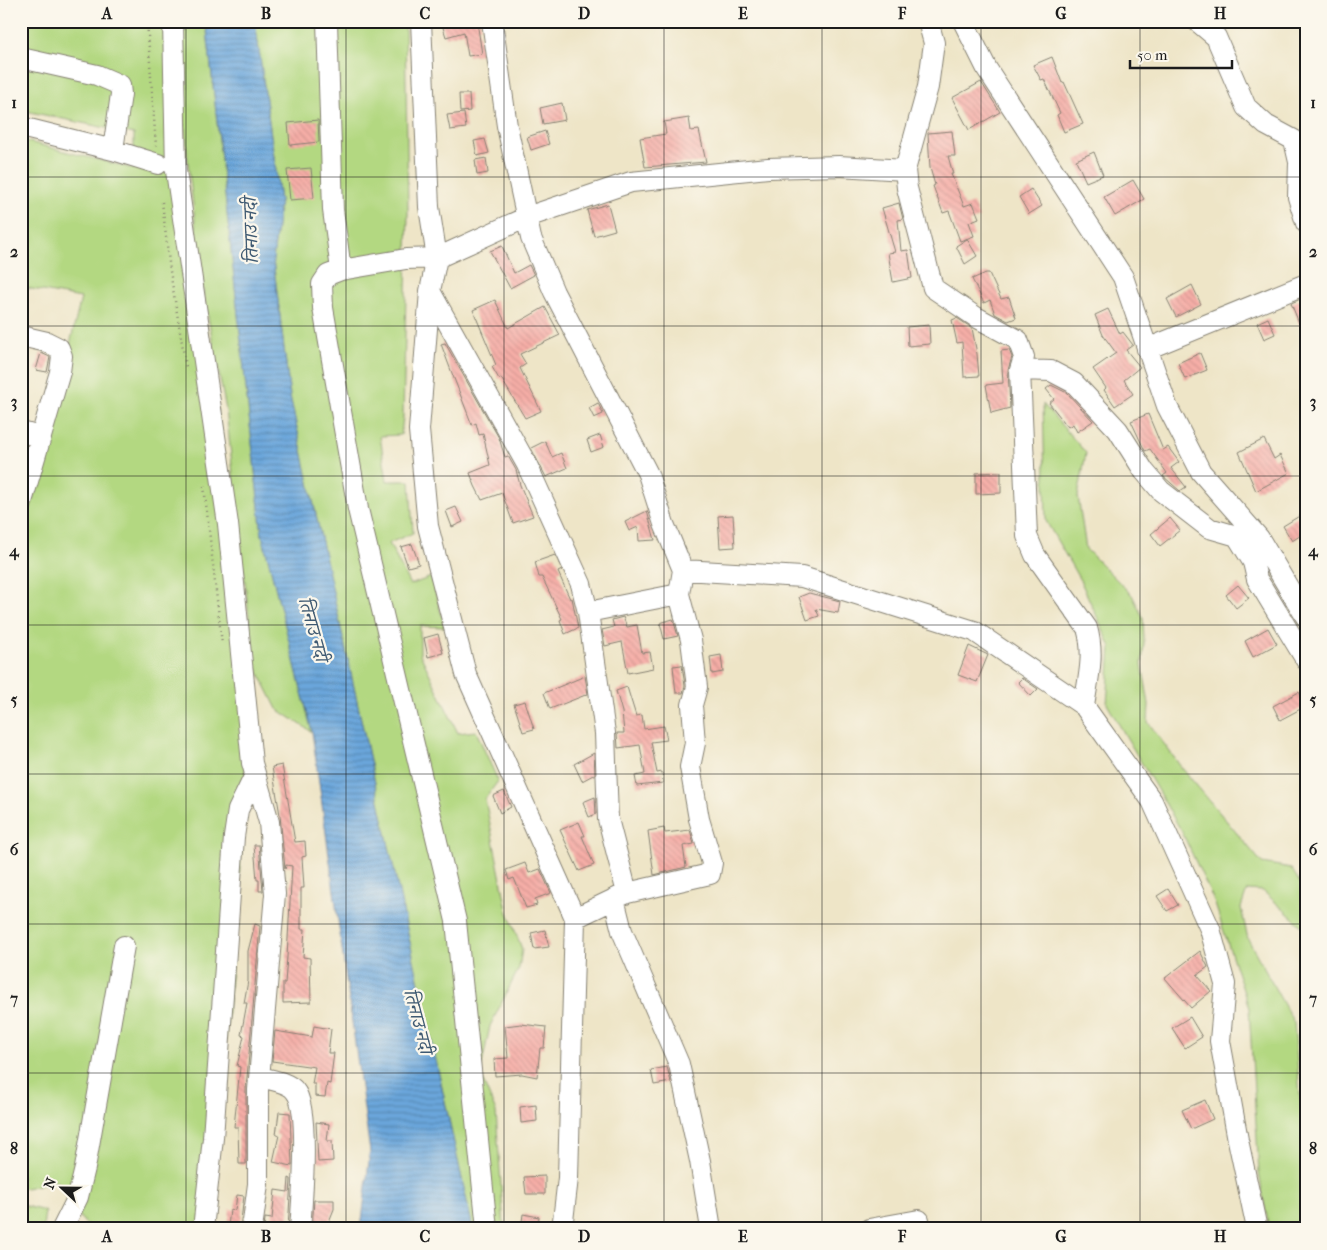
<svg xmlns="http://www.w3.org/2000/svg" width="1327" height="1250" font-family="'IM FELL French Canon','Noto Serif Devanagari',serif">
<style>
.green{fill:#b3d881;stroke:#687a4e}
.water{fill:url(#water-rules);stroke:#43617c}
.building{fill:url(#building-back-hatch)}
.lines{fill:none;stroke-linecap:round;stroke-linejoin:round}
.minor-casing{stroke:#858072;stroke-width:22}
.path{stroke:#858072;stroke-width:2.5;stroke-dasharray:1 4;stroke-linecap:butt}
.minor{stroke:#fff;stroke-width:20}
.grid{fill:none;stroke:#1c1c1c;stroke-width:1;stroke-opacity:0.55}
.labels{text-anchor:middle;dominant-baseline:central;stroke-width:4.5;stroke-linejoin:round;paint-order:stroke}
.water-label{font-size:19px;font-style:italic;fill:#3f5a72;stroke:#fbf7ec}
.neatline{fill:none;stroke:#1c1c1c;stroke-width:2}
.grid-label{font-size:16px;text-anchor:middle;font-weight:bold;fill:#1c1c1c}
</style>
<defs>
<pattern id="water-rules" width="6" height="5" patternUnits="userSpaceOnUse" patternTransform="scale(1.25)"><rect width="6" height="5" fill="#6aa6db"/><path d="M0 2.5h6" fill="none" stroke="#5686b1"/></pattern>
<pattern id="building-back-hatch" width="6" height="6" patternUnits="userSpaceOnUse" patternTransform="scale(1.25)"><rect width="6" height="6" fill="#f6aea7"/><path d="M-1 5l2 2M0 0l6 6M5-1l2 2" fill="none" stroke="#d2958f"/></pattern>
</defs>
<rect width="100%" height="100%" fill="#fbf7ec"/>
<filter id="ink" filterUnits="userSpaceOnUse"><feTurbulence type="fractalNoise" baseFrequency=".02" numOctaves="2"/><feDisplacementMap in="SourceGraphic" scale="10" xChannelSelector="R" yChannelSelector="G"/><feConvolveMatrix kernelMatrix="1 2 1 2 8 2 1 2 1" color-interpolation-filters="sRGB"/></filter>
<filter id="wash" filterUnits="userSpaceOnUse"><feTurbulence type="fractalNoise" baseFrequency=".0096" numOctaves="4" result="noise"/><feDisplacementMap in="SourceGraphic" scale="20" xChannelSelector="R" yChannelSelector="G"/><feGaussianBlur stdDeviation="1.12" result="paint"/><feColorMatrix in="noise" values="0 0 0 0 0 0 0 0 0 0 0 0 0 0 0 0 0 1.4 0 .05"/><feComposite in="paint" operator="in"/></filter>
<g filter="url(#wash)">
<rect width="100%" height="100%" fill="#eee5c7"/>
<path class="green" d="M21,21H166L248,646L244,819L210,1229H90L73,1209L58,1181L21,1189V549L81,298L21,287V140L134,169V134L21,110Z
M178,21H206L262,535L312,732L277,709L254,663L226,410L204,296L188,163L179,63Z
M255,21H405L408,212L403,417L401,435L380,436L387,481H410L413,533L389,543L410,585L431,577L445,627L420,626V654L458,733L476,731L498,781L485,799L507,910L522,949L519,968L490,1026L480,1074L496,1112L504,1229H473L290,396L273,260L280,200Z
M1043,404L1086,453L1078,496L1086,549L1132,595L1143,617L1144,642L1142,664L1149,704L1148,722L1181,767L1262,863L1291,868L1306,893V930L1263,891L1247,890L1241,908L1248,939L1294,1023L1301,1108L1306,1117V1229H1269L1259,1173L1249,1008L1214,901L1182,832L1107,704L1111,647L1081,582L1046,521Z
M21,1205L45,1211L43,1229H21Z"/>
<path class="water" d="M206,21H255L280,200L273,260L290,396L473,1229H361L370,1152L312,732L262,535Z"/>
<g id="blocks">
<path class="building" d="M441,21H480L481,27L478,28L482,54L468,56L464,32L446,37Z
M1052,57L1062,83L1064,82L1083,124L1064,132L1057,115L1060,113L1044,79L1041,80L1033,65Z
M981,82L1000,112L969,130L952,98Z
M459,94H469L470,111L460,112Z
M562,103L565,120L543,124L540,108Z
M464,113L466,128L450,130L447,115Z
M689,118L691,131L699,130L706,162L645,167L640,138L666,134L664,122Z
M318,120L319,142L290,145L288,123Z
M545,131L549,144L531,150L527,137Z
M952,131L955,156H948L953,174H951L964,206L973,203L979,218L969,222L974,236L960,241L949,211L943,213L933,186L935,185L930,168L928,133Z
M485,139L489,153L477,156L474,141Z
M1094,152L1103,175L1086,182L1076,160Z
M486,158L488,173L477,175L475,160Z
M311,168L314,198L290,200L287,170Z
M1133,180L1144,199L1115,216L1104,197Z
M1031,189L1042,206L1029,214L1019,197Z
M899,203L903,219L898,220L901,251L908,250L912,278L893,282L888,253L895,252L882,208Z
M608,204L615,230L594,236L587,210Z
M967,239L977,256L965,264L956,246Z
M502,246L514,273L529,265L534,275L510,288L490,251Z
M986,273H989L1001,299L1009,297L1016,318L1008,321L995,314L990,300L984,303L972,279Z
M1192,285L1201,304L1176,317L1167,299Z
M1306,297V338H1305L1291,303Z
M495,300L508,328L545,307L560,335L520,354L526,364L520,368L541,411L525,418L501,378L499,379L492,367L496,365L473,310Z
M1108,309L1120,334L1123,332L1133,345L1126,350L1140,367L1124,380L1133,394L1115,406L1104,390L1106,388L1093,369L1116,353L1103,335L1095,315Z
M957,318L972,328L977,354L979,376L964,377L962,342L957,343L952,320Z
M1268,318L1275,334L1264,339L1257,323Z
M929,325L930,344L908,346L907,327Z
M445,343L499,438L505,457L508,456L516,470L520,485L533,516L513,523L502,493L482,500L475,486L470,473L490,465L483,434L479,435L476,423L472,425L450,368L441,344Z
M1009,350L1012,357L1008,370L1010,408L991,413L986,385L1003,383L1001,351Z
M41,353L50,357L47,372L36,370Z
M1200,353L1207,370L1185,379L1178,363Z
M1051,385L1067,393L1093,421L1077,432L1073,424L1068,427L1049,403L1054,399L1046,389Z
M598,403L603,414L594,418L589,408Z
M1148,414L1163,450L1168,447L1179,462L1171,468L1186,487L1180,491L1163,476L1167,473L1150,449L1145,451L1131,421Z
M600,435L604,447L591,452L587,440Z
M1264,439L1274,459L1280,455L1289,473L1256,491L1239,452Z
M545,441L552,457L561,453L567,468L546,477L531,448Z
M1001,472V493L976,494V473Z
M456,507L463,522L452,527L446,511Z
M647,511L655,540L639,541L638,527L629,531L625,522Z
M1306,512V532L1292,541L1283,526Z
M733,515L735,547L720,548L718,516Z
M1170,518L1180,530L1160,546L1151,534Z
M412,544L419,564L408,567L401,547Z
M555,555L562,570L558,572L570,599L572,598L578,628L565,634L560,620L562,619L542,577H539L535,562Z
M1238,585L1249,598L1236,608L1226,595Z
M809,593L840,601L838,613L816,609L819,616L807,620L799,597Z
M623,617L627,627L637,625L642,653L650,652L653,668L628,673L622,642L605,646L602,630L614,627L612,620Z
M673,619L678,636L664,639L660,623Z
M1268,628L1277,644L1253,657L1245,641Z
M438,634L443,653L428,657L424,638Z
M969,646L988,655L977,682L958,675Z
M721,655L723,672L712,674L710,657Z
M682,665L685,686L683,693H676L673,666Z
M585,676L588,694L550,709L544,693Z
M1022,678L1038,689L1031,696L1018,682Z
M627,687L636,716L642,715L644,729L664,726L667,740L651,742L657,773L662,772L663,783L637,786L635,776L645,774L640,745L618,748L617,733H624L622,712L616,691Z
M1299,692L1306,706L1280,720L1273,706Z
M525,701L534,729L523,732L514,704Z
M594,753L595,774L582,781L574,764Z
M282,765L295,842L305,841L306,856L302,857L304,888H301V929H305L303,957L310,958L311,1002L283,1003V983H285L287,957L292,866L286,865L285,869L280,815L272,767Z
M504,791L511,807L500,813L493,796Z
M595,797L596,814L589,817L583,802Z
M579,822L585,836H582L594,865L579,871L560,830Z
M664,828L665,833L690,830L694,844L683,846L686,867L654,875L648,831Z
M254,845H259L263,891H259V880H257Z
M525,863L529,873L540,869L551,893L535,899L537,905L526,908L514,878L509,880L506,870Z
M1168,889L1178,905L1167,911L1157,896Z
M255,924L260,926L246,1089V1164H239L238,1127H234L240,1067L237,1066L244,1036L241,1035L247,1003H244L248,981V951Z
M545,930L549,947L534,949L531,933Z
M1200,951L1208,967L1197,975L1211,991L1191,1008L1165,978Z
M1190,1017L1202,1037L1185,1048L1172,1028Z
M521,1024L546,1027L544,1048H540L537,1077L522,1074L495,1076L494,1059L508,1058L505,1026Z
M314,1026L331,1029L328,1053H334L330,1084L327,1083L325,1097L315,1096V1084H312L315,1067L272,1061L275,1031L312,1037Z
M667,1067L671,1082L654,1085L651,1070Z
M1205,1100L1213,1119L1191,1129L1182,1110Z
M536,1105L537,1121L521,1123L520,1107Z
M279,1112L290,1113L292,1166L273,1162L279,1135H276Z
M316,1122L329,1124L327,1141H332L333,1161L318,1162Z
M545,1176V1194H526L524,1177Z
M289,1178L291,1179L288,1229H264L265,1218L272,1219L275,1190L288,1192Z
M237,1195L244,1196L240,1228L228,1227L230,1209L235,1210Z
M314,1200H334V1209L326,1229H312Z
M523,1214L539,1217L537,1229H521Z"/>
</g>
</g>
<g filter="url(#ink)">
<use href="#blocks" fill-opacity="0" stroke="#858072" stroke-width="1"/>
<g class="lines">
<defs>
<path id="minor" d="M173,21L176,171L228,524L252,763L269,822L275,894L258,1090V1184L252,1229
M327,21L333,210L341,270
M421,21L429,207L437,258L430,291L419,430L428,526L466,674L575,918L568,1178L562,1229
M492,21L507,126L531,238L554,292L648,474L664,524L683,570L679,594L691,640L697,687L692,705L695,743L690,767L699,819L712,863L710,874L627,893L575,918
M928,21L934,43L928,87L905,170L907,188L933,288L976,317L1018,340L1024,357L1020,370L1027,536L1035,555L1087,628C1095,655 1088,679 1084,706
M963,21L987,69L1123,277L1167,406L1201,472L1259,538L1306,617
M1197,21L1216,37L1246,107L1266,125L1294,140L1299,162L1298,197L1306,223
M21,58L97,75L120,85L121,94L113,150L158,164
M21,127L113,150
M430,291L527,465L581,584L588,612L605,733L608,819L627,893
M21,336L47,342L59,348L62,356L60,372L21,505
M1147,349L1306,284
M1020,370L1051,371L1074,383L1118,430L1144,471L1161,491L1209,528L1237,536L1253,562L1257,579L1306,660
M21,432L40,437
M683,570L802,577L974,631L1084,706L1152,801L1210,929L1225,984L1220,1041L1238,1140L1257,1229
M588,612L679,594
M614,899L622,931L679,1064L700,1161L711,1229
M260,1077C270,1080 289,1082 295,1091C310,1108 302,1203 300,1229
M62,1229L78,1197L85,1168L124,946
M203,1229L213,1138L234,837L238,810L254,777
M487,1229L456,921L358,509L323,308L322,284L328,275L341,270L406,259L437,258L527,217L631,182L768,168L839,166L905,170
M869,1229L919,1220"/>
</defs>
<use href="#minor" class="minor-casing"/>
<path class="path" d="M147,21L156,146
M162,202L170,271L186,367
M204,486L222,644"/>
<use href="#minor" class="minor"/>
</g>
</g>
<path class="grid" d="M186,21V1229M346,21V1229M504,21V1229M664,21V1229M822,21V1229M981,21V1229M1140,21V1229M21,177H1306M21,326H1306M21,476H1306M21,625H1306M21,774H1306M21,924H1306M21,1073H1306"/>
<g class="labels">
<g class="water-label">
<text transform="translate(251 231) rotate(-92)">तिनाउ नदी</text>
<text transform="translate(313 629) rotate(74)">तिनाउ नदी</text>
<text transform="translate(418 1021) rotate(75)">तिनाउ नदी</text>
</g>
</g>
<rect width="1327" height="1250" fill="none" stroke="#fbf7ec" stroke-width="55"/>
<g transform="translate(62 1188) rotate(292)" stroke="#fbf7ec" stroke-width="4" paint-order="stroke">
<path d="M0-4L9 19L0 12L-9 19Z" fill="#1c1c1c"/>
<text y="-8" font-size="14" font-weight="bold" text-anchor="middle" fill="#1c1c1c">N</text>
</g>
<path d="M1130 60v8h102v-8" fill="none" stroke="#1c1c1c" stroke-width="2.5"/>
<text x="1137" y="60" font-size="15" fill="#1c1c1c" stroke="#fbf7ec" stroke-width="4" paint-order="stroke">50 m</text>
<rect x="28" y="28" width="1272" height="1194" class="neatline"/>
<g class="grid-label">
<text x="107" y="19">A</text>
<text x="266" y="19">B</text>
<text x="425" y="19">C</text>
<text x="584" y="19">D</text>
<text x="743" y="19">E</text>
<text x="902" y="19">F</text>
<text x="1061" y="19">G</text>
<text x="1220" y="19">H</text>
<text x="14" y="108">1</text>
<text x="1313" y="108">1</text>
<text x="14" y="257">2</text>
<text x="1313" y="257">2</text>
<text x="14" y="407">3</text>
<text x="1313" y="407">3</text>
<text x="14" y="556">4</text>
<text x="1313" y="556">4</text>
<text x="14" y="705">5</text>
<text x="1313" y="705">5</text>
<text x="14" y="855">6</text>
<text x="1313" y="855">6</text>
<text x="14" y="1004">7</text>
<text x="1313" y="1004">7</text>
<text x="14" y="1154">8</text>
<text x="1313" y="1154">8</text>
<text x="107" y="1242">A</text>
<text x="266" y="1242">B</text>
<text x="425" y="1242">C</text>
<text x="584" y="1242">D</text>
<text x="743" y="1242">E</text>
<text x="902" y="1242">F</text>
<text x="1061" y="1242">G</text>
<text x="1220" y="1242">H</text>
</g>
</svg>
